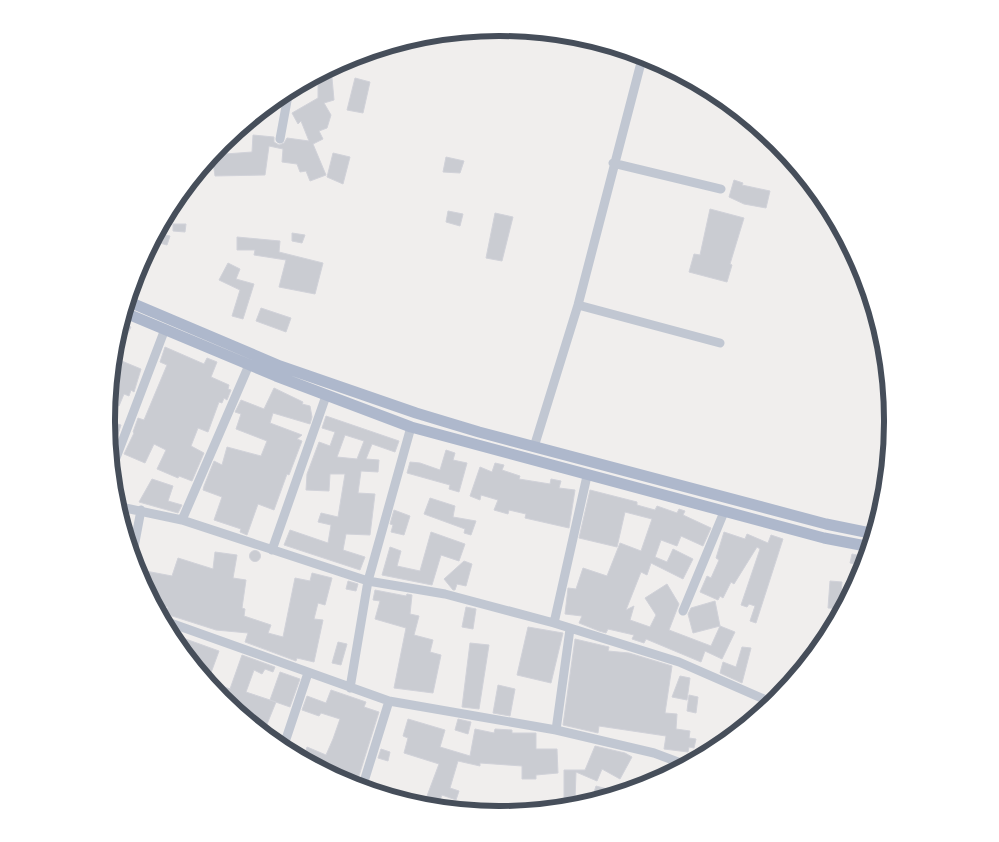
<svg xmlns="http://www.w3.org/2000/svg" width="999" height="842" font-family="Rubik,sans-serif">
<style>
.building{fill:#caccd2;stroke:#d1d2d9;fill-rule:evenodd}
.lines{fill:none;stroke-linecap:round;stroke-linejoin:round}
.minor{stroke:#c1c7d2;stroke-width:9}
.major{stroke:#aeb8cc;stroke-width:11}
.rim{fill:none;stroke:#464e5a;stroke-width:6}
</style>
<rect width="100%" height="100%" fill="#f0eeed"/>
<path class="building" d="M331,67L334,100L324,103L331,115L327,128L319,131L323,139L313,144L326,175L310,181L306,171L300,172L297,164L282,162L283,149L269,146L265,175L215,176L212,155L252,152L253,135L274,137V142L279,145L284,143L287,138L309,141L301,121L298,124L292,113L318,98V74Z
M355,78L370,82L363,113L347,110Z
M333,153L350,157L343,184L327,177Z
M446,157L464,161L460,173L443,172Z
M734,180L743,183L742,185L770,191L766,208L744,204L729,197Z
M710,209L744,218L730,264L732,265L727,282L689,272L694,254L700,255Z
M448,211L463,214L460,226L446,222Z
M495,213L513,217L502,261L486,258Z
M173,224H186L185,232L173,231Z
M156,233L170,236L167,245L152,241Z
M292,233L305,235L302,243L292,241Z
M237,237L280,241L279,252L323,263L315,294L279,287L286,260L254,255L255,250H237Z
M228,263L240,269L236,279L254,284L243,319L232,316L240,290L219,280Z
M261,308L291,318L286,332L256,321Z
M120,322L131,327L127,335L125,334L114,356L112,355L114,344Z
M165,347L204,364L207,358L217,362L211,377L229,385L228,389L231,390L227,400L224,398L222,403L219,402L208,432L198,428L191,446L204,453L192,481L179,476L178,478L157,469L166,450L154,444L145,463L124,454L134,433L133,432L138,418L144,420L167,365L160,362Z
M112,357L141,369L134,392L131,390L129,396L124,394L119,406L108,402Z
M274,388L303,402L302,404L310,406L312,417L310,424L273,413L270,423L302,435L297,439L302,441L289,475L287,474L274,510L258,504L247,535L240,532L241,529L214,520L222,497L203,490L204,486L214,461L222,465L227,447L261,456L267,441L236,429L241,414L235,412L241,400L264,409Z
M326,416L399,441L395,452L372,444L366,459L379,460L378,472L361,471L358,493L375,494L370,535L346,534L343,550L365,557L360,570L284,545L290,530L328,543L331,525L318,522L321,513L338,517L345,474H330L329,491L306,490L307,474L319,442L330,446L335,432L322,428ZM345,435L364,441L357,459L337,457Z
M106,421L121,425L116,440L108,438Z
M446,450L455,453L453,460L467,463L459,492L449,489L450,485L407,473L410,462L420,463L440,470Z
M495,463L504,465L502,470L520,476L519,479L550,484L551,479L561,481L559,488L575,490L569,528L525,518L526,514L509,510L508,514L494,510L498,500L481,495L480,500L470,496L480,467L492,472Z
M884,469L888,470L884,504L876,502Z
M112,479L120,482L114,499V497Z
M152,479L173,486L168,501L182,505L178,513L139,502Z
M590,490L637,502V505L655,510L657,506L677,513L679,509L685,511L683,515L711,528L703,546L681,536L677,546L661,540L655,557L667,562L673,549L693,559L683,579L651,563L647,575L641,572L626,610L634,606L630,620L650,627L656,615L645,598L667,584L679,604L669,630L711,646L720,626L693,633L688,614L691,608L715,601L720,626L735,632L722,659L705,651L701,662L646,639L644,643L632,639L634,635L608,629L606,633L599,631L579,623L582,616L565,614L568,588L576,589L583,568L607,576L620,543L641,551L652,519L625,512L617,547L579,538Z
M430,498L455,506L453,517L476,521L471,535L464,533L465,529L424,514Z
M394,510L410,516L404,535L391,532L393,525L390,524Z
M431,532L465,544L459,561L441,555L432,585L382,575L390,547L401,551L397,566L420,571Z
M724,532L745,539L747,534L768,543L771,535L783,539L756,623L750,621L755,606L749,604L747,607L741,605L760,549L757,547L734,584L731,582L723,598L720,596L718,600L700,592L707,576L711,578L719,560L716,558Z
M249.5 556a5.5 5.5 0 1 1 11 0a5.5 5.5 0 1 1-11 0Z
M215,552L237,555L233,578L246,580L242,608L245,609L244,616L271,625L268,633L283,637L295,578L310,581L312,573L332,578L325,605L318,603L314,619L323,620L314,662L297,658L296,661L245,642L248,633L216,630L166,614L168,607L153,604L135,569L172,576L178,558L213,569Z
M852,554L867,557L865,566L850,563Z
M464,561L472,564L466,586L457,584L455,590H453L444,579Z
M348,581L358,584L356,591L346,589Z
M830,581L842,582L841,594L851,595L843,609L828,608Z
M375,590L406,596L407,594L412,595L410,614L419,616L414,635L433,640L430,652L441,655L433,693L394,688L406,628L375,619L380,601L373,600Z
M466,607L476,609L473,629L462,627Z
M826,621L836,623L820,648Z
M528,627L563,633L551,683L517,675Z
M169,633L219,651L208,681L230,689L242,655L275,667L273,672L265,669L262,674L254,670L246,692L276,702L263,734L244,718L246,714L234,710L221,699L194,665L197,655L179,648Z
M575,639L609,647L608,651L629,653L672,666L665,713L677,714L676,729L690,731L689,738L696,739L694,748L689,747L688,752L664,749L666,736L599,726L598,733L563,725Z
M338,642L347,644L341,665L332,663Z
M470,643L489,645L479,709L462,707Z
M742,647L751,648L742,683L720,673L723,662L736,667Z
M280,672L300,679L290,707L270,700Z
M680,676L690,678L687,700L672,697Z
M498,685L515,689L510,716L493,713Z
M331,690L366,702L364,707L379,712L358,779L339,773L337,777L331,775L321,769L323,764L304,756L307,747L326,755L333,739L340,719L321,713L319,716L302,710L307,696L326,703Z
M689,695L698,697L696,713L687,711Z
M408,719L445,730L440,747L470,756L475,729L494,733L495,729L512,730V733H536V749H557L558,773L536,775V779H522V766L480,763V766L458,761L450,788L459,791L456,800L442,795L440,800L435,799L427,796L439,764L404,753L408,738L403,736Z
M458,719L471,722L468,734L455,730Z
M595,746L625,753L632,757L620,779L602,769L597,781L576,772L575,800H578V806L559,809L558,801L564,800V770H585Z
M381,749L390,752L388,761L378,758Z
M596,786L622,793L591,802Z"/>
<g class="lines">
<path class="minor" d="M280,139L289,90
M613,163L721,189
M578,305L720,343
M534,447L578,305L643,55
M111,471L165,329
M116,506L182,520L368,581L445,594L554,623L679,662L773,703
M182,520L249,365
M272,550L326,396
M132,558L141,510
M683,611L724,512
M162,620L389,701L556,730L654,753L686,765
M554,623L587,476
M350,688L368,581L411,427
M556,730L570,629
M280,748L285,742L308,673
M362,788L389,701
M407,802L505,814"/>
<path class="major" d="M127,301L280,366L416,413L479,432L826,524L875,534
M123,312L276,376L411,427L824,538L871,547"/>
</g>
<path d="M0 0H999V842H0ZM499 36H500A384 384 0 0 1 884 420V422A384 384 0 0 1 500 806H499A384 384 0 0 1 115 422V420A384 384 0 0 1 499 36Z" fill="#fff" fill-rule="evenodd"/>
<path class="rim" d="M499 36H500A384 384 0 0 1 884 420V422A384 384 0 0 1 500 806H499A384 384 0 0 1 115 422V420A384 384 0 0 1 499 36Z"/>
</svg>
